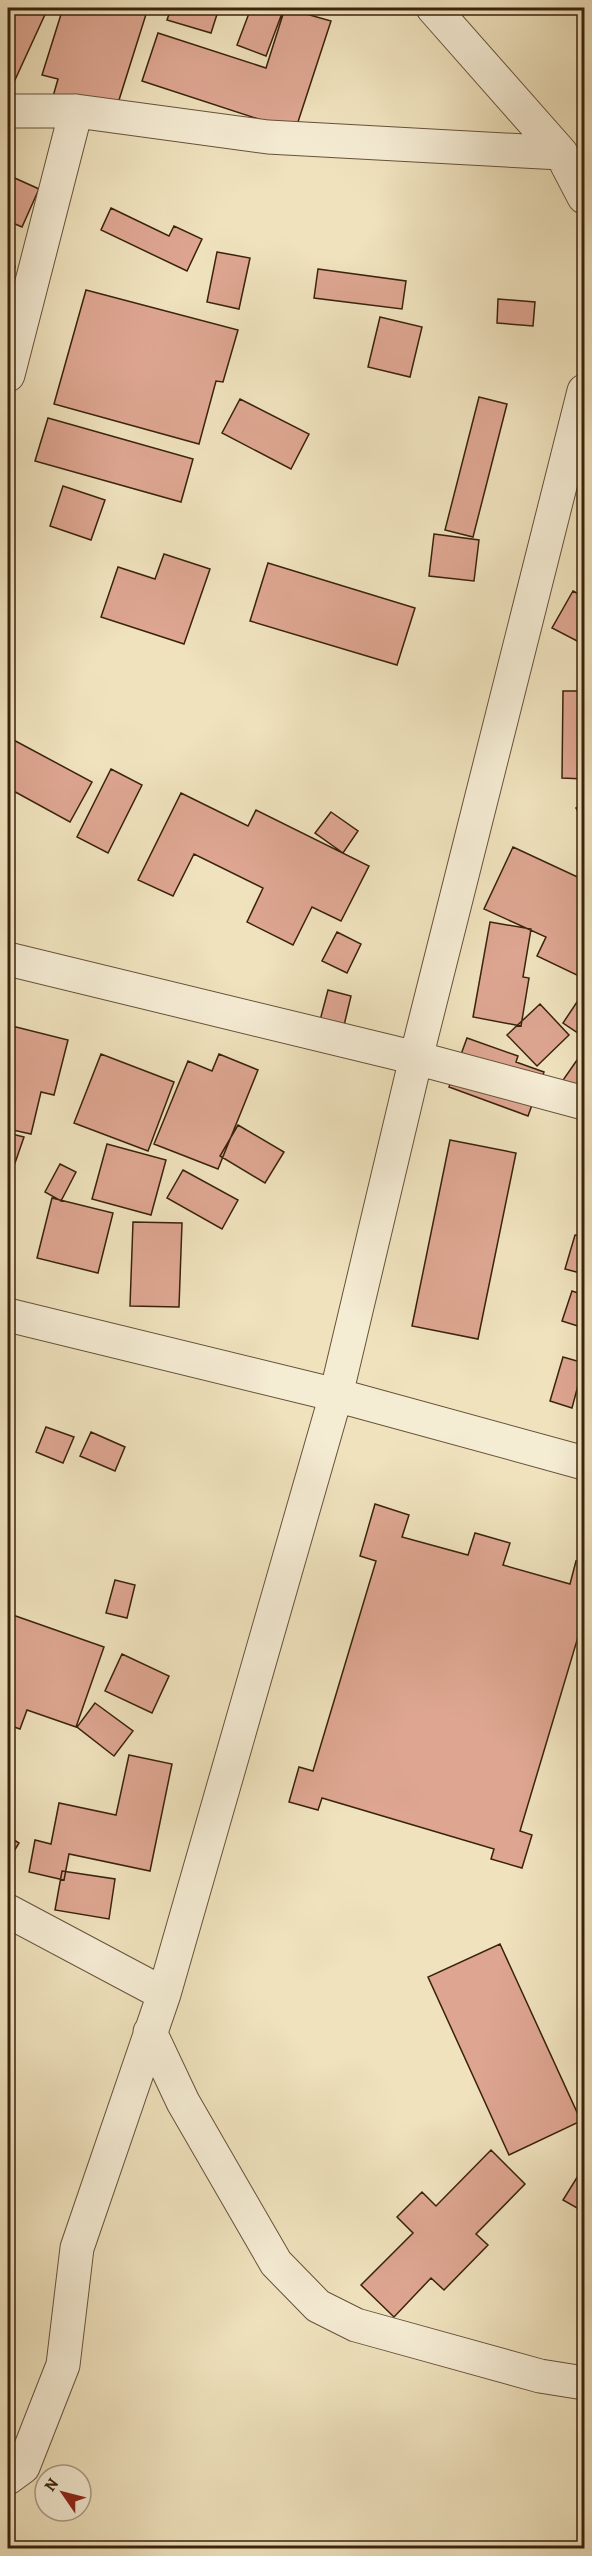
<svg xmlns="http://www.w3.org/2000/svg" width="592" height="2556" font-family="Alegreya,serif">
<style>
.building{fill:#dea691;stroke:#3a220d;stroke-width:1.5}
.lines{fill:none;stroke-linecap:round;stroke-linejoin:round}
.minor-casing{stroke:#675239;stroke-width:35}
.minor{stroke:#f5ecd4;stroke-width:33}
</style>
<rect width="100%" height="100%" fill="#efe2bd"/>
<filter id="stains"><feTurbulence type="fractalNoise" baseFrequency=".00333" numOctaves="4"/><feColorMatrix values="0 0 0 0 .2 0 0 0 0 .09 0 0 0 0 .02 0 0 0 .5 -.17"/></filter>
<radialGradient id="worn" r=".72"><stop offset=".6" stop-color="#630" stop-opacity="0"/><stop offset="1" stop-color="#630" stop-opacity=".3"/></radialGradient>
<path class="building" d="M8,8H48L14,82L8,79Z
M63,8H148L113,119L52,100L58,79L42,75Z
M171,8H219L211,33L167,20Z
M251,8H284L266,56L237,45Z
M285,8L331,21L295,131L142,81L158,33L266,68Z
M8,175L39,189L22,227L8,221Z
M111,208L169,236L174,226L202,239L187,271L101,230Z
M217,252L250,258L239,309L207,302Z
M8,264L15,266L8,294Z
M318,269L406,281L402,309L314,298Z
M86,290L238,330L223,382L216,381L199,444L54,404Z
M498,299L535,302L533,326L497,323Z
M380,317L422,327L410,377L368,367Z
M479,397L507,404L473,537L445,530Z
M240,399L309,434L291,469L222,433Z
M48,418L193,459L181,502L35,461Z
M63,486L105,500L91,540L50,526Z
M434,534L479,540L474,581L429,576Z
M164,554L210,569L184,644L101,617L118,567L155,579Z
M268,563L415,608L397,665L250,621Z
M573,591L584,597V632L579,642L552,628Z
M563,691H584V779L562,778Z
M8,737L92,782L70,822L8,788Z
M111,769L142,785L108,853L77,837Z
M181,793L248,826L256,810L369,866L341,921L312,907L293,945L247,922L263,888L194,854L173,896L138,880Z
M584,803V822L576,808Z
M331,812L358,831L343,853L315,833Z
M513,847L584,880V969L581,977L537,956L546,937L484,909Z
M490,922L531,929L523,977L529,978L521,1026L473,1017Z
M337,932L361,944L347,973L322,961Z
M328,990L351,996L342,1034L318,1028Z
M583,993L584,994V1037L563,1023Z
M540,1004L569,1035L537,1066L507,1035Z
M8,1025L68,1040L54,1095L41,1092L31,1134L8,1129Z
M467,1038L518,1056L516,1062L544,1072L528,1116L449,1087Z
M584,1050V1100L561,1083Z
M101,1054L174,1082L148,1151L74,1123Z
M219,1054L258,1070L218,1169L154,1144L188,1061L212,1071Z
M238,1125L284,1152L265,1183L220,1156Z
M8,1133L24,1137L15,1163L8,1161Z
M450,1140L516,1153L478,1339L412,1326Z
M107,1144L166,1160L151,1215L92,1199Z
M60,1164L76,1172L61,1201L45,1192Z
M8,1167L13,1171L8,1182Z
M183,1170L238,1200L222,1229L167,1198Z
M8,1196L13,1197L8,1226Z
M52,1198L113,1213L98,1273L37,1258Z
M133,1222L182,1223L179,1307L130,1306Z
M584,1226V1274L565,1269L575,1235L582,1236Z
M572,1291L584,1295V1328L562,1321Z
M563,1357L584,1363L572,1408L550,1401Z
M46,1427L74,1437L63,1463L36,1452Z
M91,1432L125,1447L115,1471L80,1456Z
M375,1504L409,1515L402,1537L468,1555L475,1533L510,1543L503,1565L570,1584L576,1561L584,1563V1617L520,1831L532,1835L522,1868L491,1859L494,1849L322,1798L318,1810L289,1802L299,1767L313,1771L376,1561L360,1556Z
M115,1580L135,1585L127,1618L106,1613Z
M10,1614L104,1647L76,1727L27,1710L20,1729L8,1725V1621Z
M122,1654L169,1676L152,1713L105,1691Z
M95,1703L133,1731L114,1756L77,1727Z
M129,1755L172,1764L150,1871L69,1854L64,1880L29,1872L35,1840L51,1844L59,1803L116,1815Z
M8,1836L19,1843L8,1861Z
M62,1871L115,1879L109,1919L55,1910Z
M500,1944L581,2121L509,2155L428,1977Z
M491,2150L525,2184L476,2234L488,2245L444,2290L431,2278L394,2317L361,2285L413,2233L397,2217L422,2192L436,2206Z
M581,2171L584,2173V2212L563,2200Z"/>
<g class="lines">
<defs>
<path id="minor" d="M433,8L561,153L584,197
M8,111H76L268,137L561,153
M8,375L76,111
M8,959L416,1058L584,1103
M8,1315L336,1395L584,1463
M8,1911L164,1994
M150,2032L183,2102L276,2263L318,2306L356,2325L540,2376L584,2383
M8,2478L23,2467L63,2365L77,2248L164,1994L336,1395L416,1058L584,391"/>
</defs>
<use href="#minor" class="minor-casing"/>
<use href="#minor" class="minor"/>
</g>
<rect width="592" height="2556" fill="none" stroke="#efe2bd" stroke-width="30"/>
<rect x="9" y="9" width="574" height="2538" fill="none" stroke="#3a220d" stroke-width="3"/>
<rect x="15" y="15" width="562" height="2526" fill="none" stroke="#3a220d" stroke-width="1.5"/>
<g transform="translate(63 2493) rotate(305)"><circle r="28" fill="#f5ecd4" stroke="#aa9b84" stroke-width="1.5"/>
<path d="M0-4.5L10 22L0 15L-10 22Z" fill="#8f2418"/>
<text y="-9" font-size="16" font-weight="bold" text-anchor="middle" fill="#3a220d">N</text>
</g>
<rect width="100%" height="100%" filter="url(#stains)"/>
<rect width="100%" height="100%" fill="url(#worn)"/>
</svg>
